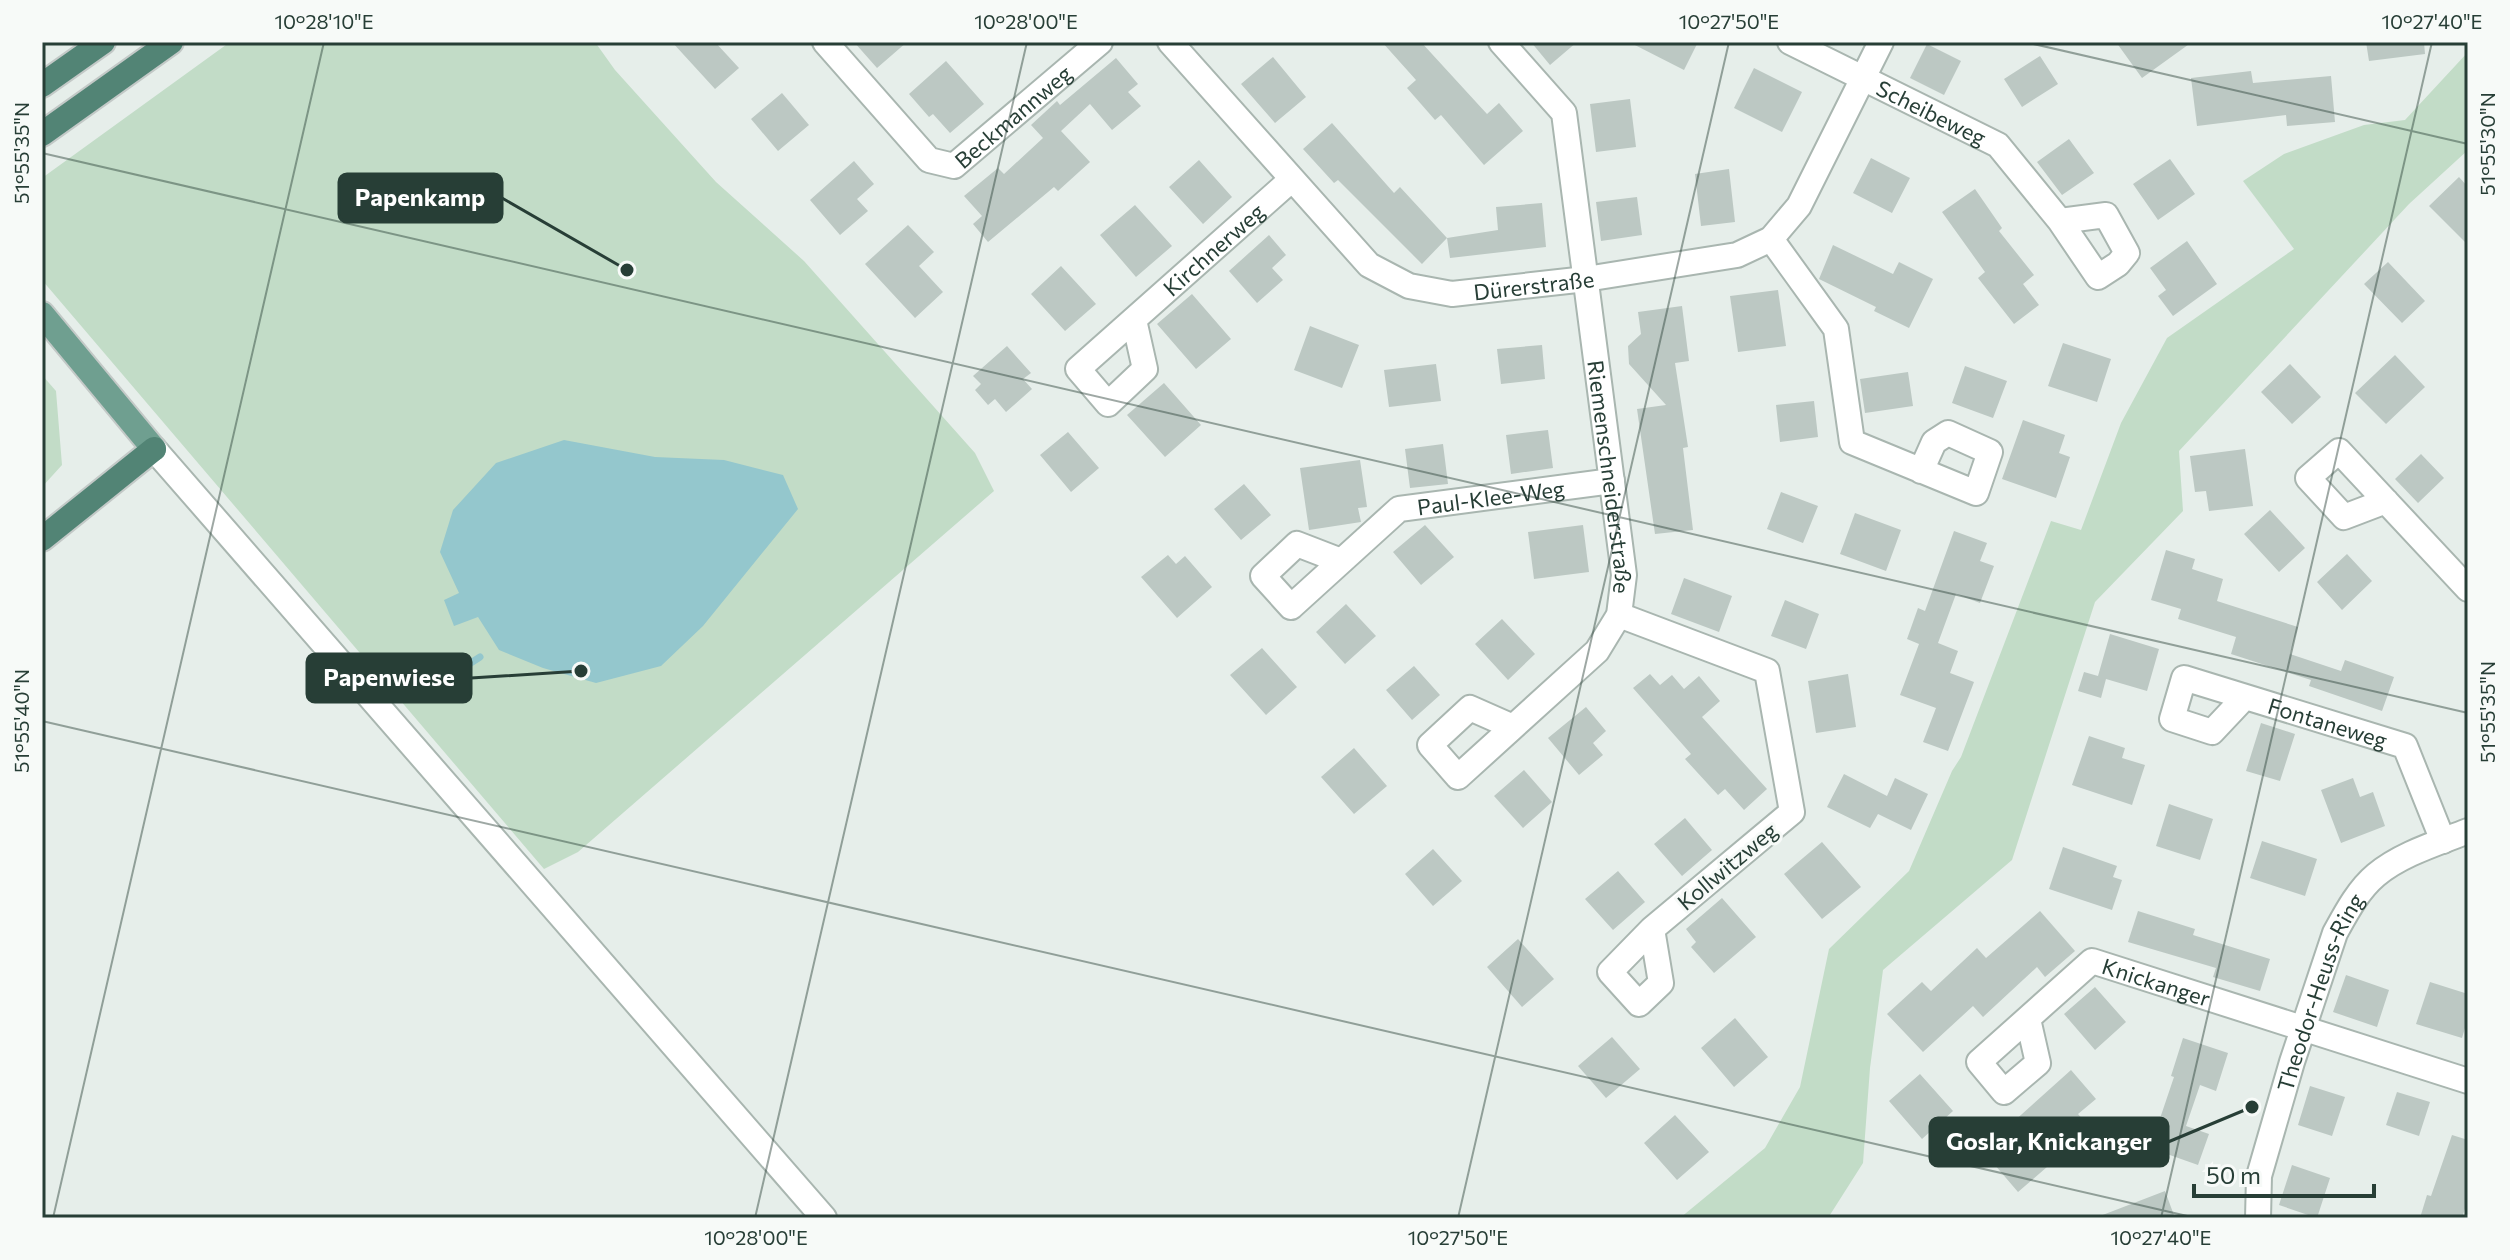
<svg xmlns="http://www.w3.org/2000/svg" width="2510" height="1260" font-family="Commissioner,sans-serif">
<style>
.green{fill:#c2dcc7}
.water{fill:#94c7cd}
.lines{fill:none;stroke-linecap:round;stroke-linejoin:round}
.stream{stroke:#94c7cd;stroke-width:7}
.building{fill:#bcc8c3}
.minor-casing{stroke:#a9b6b0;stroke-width:28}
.tertiary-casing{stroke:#a9b6b0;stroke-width:28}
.primary-casing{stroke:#c3c9c7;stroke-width:28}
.trunk-casing{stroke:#c3c9c7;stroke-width:28}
.minor{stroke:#fff;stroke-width:24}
.tertiary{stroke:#fff;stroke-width:24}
.primary{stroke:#6f9f90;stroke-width:24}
.trunk{stroke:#528475;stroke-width:24}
.ticks{fill:none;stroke:#273e36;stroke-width:2;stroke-opacity:0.45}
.labels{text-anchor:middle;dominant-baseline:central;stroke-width:6;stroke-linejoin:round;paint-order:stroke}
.street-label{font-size:22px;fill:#273e36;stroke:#f7faf8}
.leader{fill:none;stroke:#273e36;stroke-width:3}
.callout-dot{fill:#273e36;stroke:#f7faf8;stroke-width:3}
.callout{fill:#273e36;stroke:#273e36;stroke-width:3}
.callout-label{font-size:24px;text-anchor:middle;font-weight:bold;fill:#fff}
.neatline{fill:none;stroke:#273e36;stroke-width:3}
.ticks-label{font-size:20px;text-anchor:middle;fill:#273e36}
</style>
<rect width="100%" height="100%" fill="#e6eeea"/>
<path class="green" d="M230,42H595L615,70L716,182L804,261L975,453L994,491L578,852L544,869L42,280V178Z
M2468,52V150L2409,204L2179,451L2183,511L2095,602L2012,860L1883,970L1870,1068L1863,1163L1828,1218H1680L1765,1148L1800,1087L1829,949L1909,871L1952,771L1961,757L2051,521L2081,530L2121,423L2167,338L2294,249L2243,181L2284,154L2364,125L2405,120Z
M42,375L56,391L62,465L42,487Z"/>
<path class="water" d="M564,440L655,457L724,460L783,475L798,509L703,626L661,666L596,683L543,668L499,650L478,617L454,626L444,600L459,593L440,552L453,510L496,463Z"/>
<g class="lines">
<path class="stream" d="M432,688L480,657"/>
</g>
<path class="building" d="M672,42H715L739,68L715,89Z
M854,42H907L877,68Z
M1382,42H1421L1487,114L1499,103L1523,131L1484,165L1441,115L1435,120L1407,88L1416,80Z
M1531,42H1577L1550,65Z
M1629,42H1698L1684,70Z
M2116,42H2192L2142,78Z
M2366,42H2424L2425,54L2369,61Z
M1927,44L1961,61L1944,95L1910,78Z
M2040,56L2058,84L2022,107L2004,79Z
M1273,57L1306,97L1275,123L1241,84Z
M1116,58L1138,84L1128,92L1141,106L1112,130L1090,104L1061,131L1090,162L1058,191L1054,187L988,242L973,224L982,216L964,196L998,168L1004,174L1043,138L1031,125L1057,101L1060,105Z
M946,61L984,104L950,133L933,114L929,117L909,94Z
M1754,68L1802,92L1782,132L1734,108Z
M2251,71L2253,83L2331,76L2335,122L2287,126L2286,115L2197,126L2191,78Z
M782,93L809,125L778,151L751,119Z
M1630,99L1636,147L1596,152L1590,104Z
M1332,123L1394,193L1400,187L1447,238L1422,264L1338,180L1334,183L1303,149Z
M2069,139L2094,173L2062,195L2037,162Z
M1871,158L1910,178L1892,213L1853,193Z
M2170,159L2195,194L2158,220L2133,184Z
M1199,160L1232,197L1203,224L1169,187Z
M854,161L874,184L857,199L868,211L840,235L810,200Z
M1729,169L1735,222L1701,226L1695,174Z
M2459,177L2468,187V245L2429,206Z
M1975,189L2002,228L1999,231L2034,275L2023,284L2039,305L2014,324L1978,278L1985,272L1942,212Z
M1637,197L1642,235L1601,241L1596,202Z
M1542,203L1546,247L1450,258L1447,238L1498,230L1496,207Z
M1135,205L1172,246L1136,277L1100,235Z
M908,225L934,252L919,266L943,292L915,318L865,264Z
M1269,235L1286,255L1272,268L1283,280L1257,303L1229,271Z
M2187,241L2217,284L2173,316L2158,296L2166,290L2150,268Z
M1833,245L1893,274L1899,262L1933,279L1909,328L1874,311L1876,307L1819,279Z
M2388,262L2425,301L2402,323L2364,284Z
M1061,266L1096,304L1065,331L1031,294Z
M1778,290L1786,346L1738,352L1730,296Z
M1192,294L1231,339L1196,369L1157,324Z
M1682,306L1689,361L1675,363L1688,447L1683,448L1693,530L1655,534L1637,409L1666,405L1629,364L1628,346L1641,334L1638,312Z
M1310,326L1359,345L1342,388L1294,370Z
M2063,343L2111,359L2097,402L2048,386Z
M1542,345L1545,379L1501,384L1497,349Z
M1007,346L1031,373L1023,379L1032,389L1006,412L995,399L988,405L975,390L981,384L973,376Z
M2395,355L2425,387L2386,424L2355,393Z
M1436,364L1441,401L1389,407L1384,370Z
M2290,364L2321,397L2292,424L2261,392Z
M1965,366L2007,381L1993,418L1952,403Z
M1908,372L1913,406L1865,413L1860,379Z
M1164,383L1201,425L1165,457L1127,415Z
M1814,401L1818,437L1780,442L1776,405Z
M2023,420L2065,435L2059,453L2070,457L2056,498L2002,479Z
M1548,430L1553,468L1511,474L1506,435Z
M1068,432L1099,468L1071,492L1040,455Z
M1443,444L1448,484L1410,488L1405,449Z
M2245,449L2253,506L2209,511L2206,491L2195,492L2190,456Z
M2421,454L2444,478L2418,503L2395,479Z
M1360,460L1367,507L1358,508L1361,522L1309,530L1300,468Z
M1244,484L1271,515L1241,540L1214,509Z
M1781,492L1818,506L1803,543L1767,529Z
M2270,510L2305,548L2279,572L2244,534Z
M1855,513L1901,530L1886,571L1840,554Z
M1425,525L1454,557L1421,585L1393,552Z
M1583,525L1589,572L1534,579L1528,532Z
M1954,531L1987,543L1980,561L1994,566L1980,603L1956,594L1938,643L1958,651L1950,673L1974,682L1948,751L1923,742L1936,708L1900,695L1919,644L1907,639L1918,608L1925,611Z
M2166,550L2195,559L2192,569L2223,579L2217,601L2298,627L2290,654L2341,671L2345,660L2394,677L2382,711L2309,686L2311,680L2231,654L2236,637L2178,619L2181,609L2151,600Z
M2347,554L2372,581L2342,610L2317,582Z
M1168,555L1176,564L1185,556L1212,587L1177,618L1141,577Z
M1684,578L1732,596L1719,632L1671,614Z
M1785,600L1819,614L1806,649L1771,636Z
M1346,604L1376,636L1345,664L1316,632Z
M1502,619L1535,654L1508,680L1475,644Z
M2110,634L2159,649L2147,691L2106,679L2101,698L2078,691L2084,672L2098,676Z
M1262,648L1297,687L1266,715L1230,675Z
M1414,666L1440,695L1412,720L1386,690Z
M1650,674L1660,685L1672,675L1684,689L1699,676L1720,701L1702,717L1767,789L1744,810L1725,789L1718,795L1685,759L1691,754L1633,688Z
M1848,674L1856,727L1816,733L1808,681Z
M1586,707L1606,731L1593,743L1603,755L1579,775L1548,738Z
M2261,723L2295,734L2280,781L2246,771Z
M2089,736L2125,748L2122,758L2145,765L2132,805L2072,785Z
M1354,748L1387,786L1354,814L1321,777Z
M1524,770L1552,802L1523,828L1494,796Z
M1844,774L1887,796L1895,778L1928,794L1911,830L1878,814L1870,828L1827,807Z
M2353,778L2360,797L2373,792L2385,826L2341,843L2321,790Z
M2169,804L2213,819L2200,860L2156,846Z
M1685,818L1712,850L1682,876L1654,844Z
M2262,841L2317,859L2305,896L2250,878Z
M1822,842L1861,887L1822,919L1784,874Z
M2063,847L2117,866L2113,877L2122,880L2112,910L2049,889Z
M1433,849L1462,881L1433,906L1405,874Z
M1618,871L1645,902L1613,930L1585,899Z
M1722,898L1756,937L1714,973L1691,947L1696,942L1686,929Z
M2040,911L2075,951L2045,977L2037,967L1983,1017L1973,1006L1923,1052L1887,1014L1922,982L1931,991L1977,948L1986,958Z
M2138,911L2195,929L2193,935L2270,959L2260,991L2213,977L2216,968L2128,942Z
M1518,939L1554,979L1522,1007L1487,967Z
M2346,975L2389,990L2377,1027L2333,1012Z
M2430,982L2468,994V1018L2462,1038L2416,1024Z
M2095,987L2126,1022L2095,1050L2064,1014Z
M1735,1018L1768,1057L1734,1087L1701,1048Z
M1612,1037L1640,1069L1606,1098L1578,1066Z
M2183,1038L2228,1053L2216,1091L2200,1085L2186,1126L2209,1134L2198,1165L2150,1148L2174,1077L2171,1076Z
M2071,1070L2096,1099L2078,1114L2085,1122L2040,1160L2047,1167L2018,1192L1982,1150Z
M1920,1074L1953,1111L1922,1139L1889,1101Z
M2310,1086L2345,1097L2332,1136L2298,1125Z
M2397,1092L2430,1102L2419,1136L2386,1125Z
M1675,1115L1709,1152L1677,1180L1644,1143Z
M2452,1135L2468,1140V1199L2462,1218H2420L2427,1195L2431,1196Z
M2292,1165L2330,1178L2317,1218L2279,1205Z
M2165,1191L2175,1218H2100V1216Z"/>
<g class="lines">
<defs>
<g id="minor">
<path id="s1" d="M825,42L929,160L954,166L1100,42"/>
<path id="s2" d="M1170,42L1369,265L1409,286L1452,294L1586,279L1737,255L1771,239L1799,206L1881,42"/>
<path id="s3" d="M1501,42L1564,113L1624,575L1619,615L1597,651L1458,777L1430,745L1470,708L1513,727"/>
<path id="s4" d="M1790,42L1998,145L2060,221L2098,277L2118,264L2127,253L2106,215L2060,221"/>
<path d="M1771,239L1836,329L1852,442L1976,493L1990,452L1948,433L1934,442L1921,471"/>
<path id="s5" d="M1134,320L1145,369L1108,404L1078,369L1291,180"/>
<path d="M2386,501L2344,517L2308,478L2339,451L2468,589"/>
<path id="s6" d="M1341,561L1297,544L1263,576L1291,607L1399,509L1612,481"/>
<path d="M1619,615L1767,671L1792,812L1652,929L1610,972L1639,1004L1661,983L1652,929"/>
<path id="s7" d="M2244,698L2212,732L2172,719L2184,678L2405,746L2443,841"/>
<path id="s8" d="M2028,1019L2038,1063L2004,1092L1979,1062L2092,961L2468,1081"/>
<path id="s9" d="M2258,1218L2259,1176L2292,1062L2335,933C2346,913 2358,890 2376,875C2401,854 2438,843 2468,831"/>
</g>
<path id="tertiary" d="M154,449L824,1218"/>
<path id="primary" d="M42,314L154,449"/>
<path id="trunk" d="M42,85L103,42
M42,134L171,42
M42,539L154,449"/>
</defs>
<use href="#minor" class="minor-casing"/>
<use href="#tertiary" class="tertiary-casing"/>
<use href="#primary" class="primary-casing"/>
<use href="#trunk" class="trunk-casing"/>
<use href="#minor" class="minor"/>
<use href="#tertiary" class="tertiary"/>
<use href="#primary" class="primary"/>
<use href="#trunk" class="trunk"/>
</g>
<path class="ticks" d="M2025,42L2468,144M42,153L2468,713M42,721L2196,1218M53,1218L324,42M755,1218L1027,42M1458,1218L1729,42M2161,1218L2432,42"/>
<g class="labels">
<g class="street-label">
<text stroke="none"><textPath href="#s4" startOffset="158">Scheibeweg</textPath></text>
<text stroke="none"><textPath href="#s1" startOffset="260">Beckmannweg</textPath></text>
<text stroke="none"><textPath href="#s5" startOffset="328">Kirchnerweg</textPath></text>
<text stroke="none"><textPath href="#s2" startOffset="470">Dürerstraße</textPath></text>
<text stroke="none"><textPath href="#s3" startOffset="462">Riemenschneiderstraße</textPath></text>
<text stroke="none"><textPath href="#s6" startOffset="374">Paul-Klee-Weg</textPath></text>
<text stroke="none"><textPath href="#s7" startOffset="282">Fontaneweg</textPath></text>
<text transform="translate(1727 866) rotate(-40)">Kollwitzweg</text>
<text stroke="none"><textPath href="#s8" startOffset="348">Knickanger</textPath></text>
<text stroke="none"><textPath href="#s9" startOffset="236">Theodor-Heuss-Ring</textPath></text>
</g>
</g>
<path class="leader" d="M627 270L502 198M581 671L471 678M2252 1107L2168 1142"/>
<g class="callout-dot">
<circle cx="627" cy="270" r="8"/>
<circle cx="581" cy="671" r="8"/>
<circle cx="2252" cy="1107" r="8"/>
</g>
<g class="callout">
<rect x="339" y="174" width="163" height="48" rx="8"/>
<rect x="307" y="654" width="164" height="48" rx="8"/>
<rect x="1930" y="1118" width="238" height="48" rx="8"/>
</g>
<g class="callout-label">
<text x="420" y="206">Papenkamp</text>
<text x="389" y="686">Papenwiese</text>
<text x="2049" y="1150">Goslar, Knickanger</text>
</g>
<rect width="2510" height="1260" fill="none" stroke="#f7faf8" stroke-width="88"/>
<path d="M2194 1184v12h180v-12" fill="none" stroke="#273e36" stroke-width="4"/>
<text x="2206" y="1184" font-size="24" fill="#273e36" stroke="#f7faf8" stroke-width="6" paint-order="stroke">50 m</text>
<rect x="44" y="44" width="2422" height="1172" class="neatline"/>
<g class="ticks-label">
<text x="324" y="29">10°28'10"E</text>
<text x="1026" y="29">10°28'00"E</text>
<text x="1729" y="29">10°27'50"E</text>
<text x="2432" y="29">10°27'40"E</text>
<text transform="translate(2488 144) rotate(-90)" y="7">51°55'30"N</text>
<text transform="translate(22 153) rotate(-90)" y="7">51°55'35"N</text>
<text transform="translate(2488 712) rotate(-90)" y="7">51°55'35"N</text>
<text transform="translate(22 721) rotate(-90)" y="7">51°55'40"N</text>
<text x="756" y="1245">10°28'00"E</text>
<text x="1458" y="1245">10°27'50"E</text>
<text x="2161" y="1245">10°27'40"E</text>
</g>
</svg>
